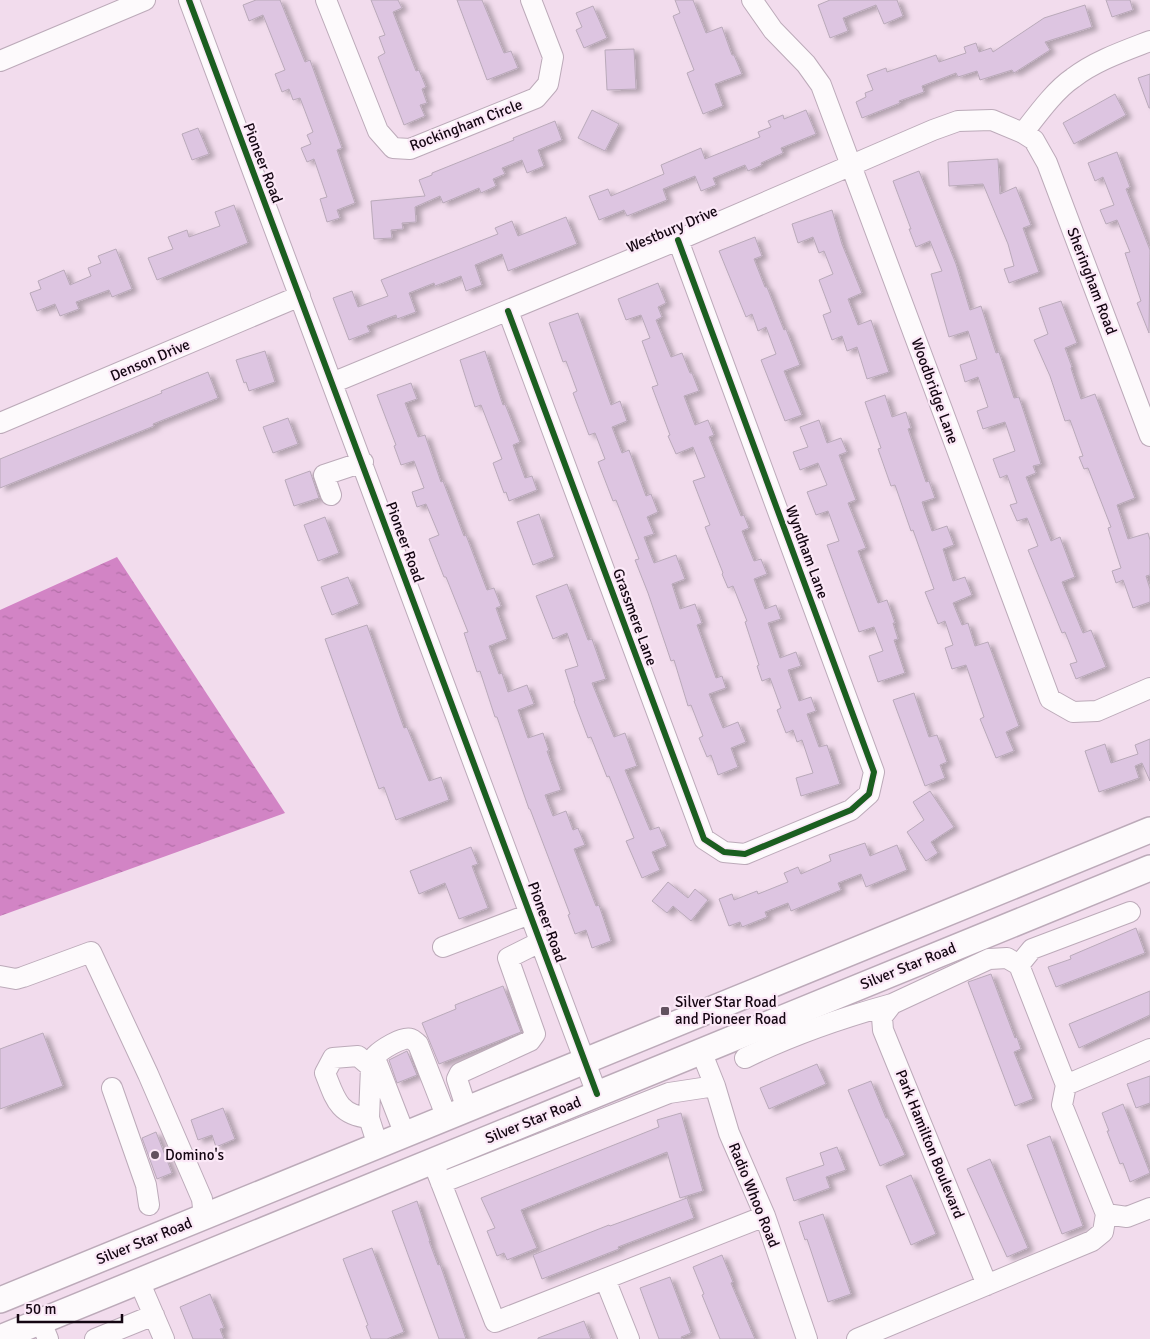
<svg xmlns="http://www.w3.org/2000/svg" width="1150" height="1339" font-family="Signika,sans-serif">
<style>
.water{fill:url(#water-ripples)}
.building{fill:#ddc5e1;stroke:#b9a9b9;filter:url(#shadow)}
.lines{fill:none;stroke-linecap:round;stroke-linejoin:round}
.minor-casing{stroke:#bcaab9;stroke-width:22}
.major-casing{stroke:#bcaab9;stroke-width:28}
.minor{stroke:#fdfafc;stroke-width:20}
.major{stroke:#fdfafc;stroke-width:25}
.cycleway-casing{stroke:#fbe8f7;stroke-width:9}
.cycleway{stroke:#1b5e20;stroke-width:6}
.poi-dot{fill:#62515f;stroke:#fbe8f7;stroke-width:2}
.labels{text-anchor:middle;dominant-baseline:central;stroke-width:4.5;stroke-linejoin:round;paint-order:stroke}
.street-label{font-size:15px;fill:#140612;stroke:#fbe8f7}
.poi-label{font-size:15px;fill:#140612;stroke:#fbe8f7;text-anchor:start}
</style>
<defs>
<pattern id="water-ripples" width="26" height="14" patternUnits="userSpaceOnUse" patternTransform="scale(1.25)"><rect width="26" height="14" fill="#d284c5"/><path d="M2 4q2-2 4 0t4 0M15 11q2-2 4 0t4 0" fill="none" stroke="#b370a8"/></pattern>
<filter id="shadow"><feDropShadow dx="5.5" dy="3" stdDeviation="2.5" flood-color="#0004"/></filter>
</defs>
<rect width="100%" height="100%" fill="#f2dced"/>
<path class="water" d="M117,557L285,813L0,916V610Z"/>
<path class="building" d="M256,0H280L305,62L310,60L342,148L337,150L355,203L337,210L340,218L327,222L320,199L327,197L314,159L307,162L301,148L311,144L307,135L313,132L300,98L293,100L289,89L282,92L275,74L285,70L263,15L249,21L243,5Z
M371,0H398L402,8L393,12L416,71L419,70L426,87L422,89L427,103L420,105L425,116L404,125L378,57L385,53L379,37L385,35Z
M457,0H482L504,53L511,51L518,68L487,80Z
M675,0H693L706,33L722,27L732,55H734L742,74L715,84L723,106L703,114L687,73L694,70L673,16L680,13Z
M830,0H897L903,16L884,24L876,5L843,18L848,31L830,38L818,5Z
M1106,0H1130L1133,10L1112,17Z
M1085,5L1092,27L1045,42L1050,50L1014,73L1012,70L980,80L977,71L958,77L956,73L922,86L924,92L899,101L900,103L862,118L856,102L866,97L865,93L873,90L867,75L886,68L887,72L936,55L939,62L966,53L964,47L976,43L979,52L991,48L993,52L1044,18Z
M593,6L607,38L584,48L576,30L582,27L576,13Z
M634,49L636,89L607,90L605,50Z
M1150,74V108H1149L1138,78Z
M1115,94L1126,115L1074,144L1063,123Z
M592,110L619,124L605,151L578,138Z
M806,110L816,134L781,148L783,153L761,163L762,165L748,171L745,165L713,178L716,185L701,191L695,176L663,189L667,200L627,216L624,210L599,220L589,196L608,189L611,196L664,174L661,165L701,148L705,159L760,137L758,132L771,127L768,121L783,115L784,119Z
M555,121L562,140L538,150L544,166L527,173L522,160L502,168L505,174L493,179L496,186L481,193L479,188L443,203L440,196L415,207L416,222L402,223L403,229L391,230L392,238L374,239L371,201L425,196L419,180L432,175V173L514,140L513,138Z
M198,128L209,154L192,160L182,134Z
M1117,152L1130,187L1126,189L1150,250L1149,333L1137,303L1141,301L1125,253L1130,252L1117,220L1106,224L1100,210L1114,205L1103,177L1095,181L1088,163Z
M998,159L1000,194L1016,187L1031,225L1023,228L1039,272L1009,283L1004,269L1014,266L1008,244L983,184L949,186L948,162Z
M919,171L956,264L970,310L981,306L996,353L999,352L1014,398L1019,397L1041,464L1033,466L1036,473L1026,477L1051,541L1060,537L1075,577L1062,582L1083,633L1091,630L1106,667L1076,679L1070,664L1077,662L1065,632L1062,633L1028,550L1038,546L1027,518L1017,521L1010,505L1017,503L1007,475L1000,478L993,459L1015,451L1005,422L983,429L977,411L988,407L978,377L965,382L960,365L977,359L968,331L949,337L931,274L942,271L930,241L916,247L909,229H911L893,181Z
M234,205L248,243L157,280L148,258L173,249L168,237L187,230L189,237L220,226L215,212Z
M832,210L842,244L862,293L848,299L858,325L871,320L889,372L867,379L857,347L847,351L842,336L832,340L823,315L831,312L819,280L833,274L824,251L819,253L813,237L798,243L792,224Z
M566,217L577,244L508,271L502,254L475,265L482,285L466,291L461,276L435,286L434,283L409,293L416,312L397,319L396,315L367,326L370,332L349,340L333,298L352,291L358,307L388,296L381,280L498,234L495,228L512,221L518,236Z
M755,237L762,256L754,259L765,287H767L784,330L786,329L800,365L784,371L802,415L785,421L761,360L776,354L766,327L758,331L752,314L746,317L719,251Z
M116,249L132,289L112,297L109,290L76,302L79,309L60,316L55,304L37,311L30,293L41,289L38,281L64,270L70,285L91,276L88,268L101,263L98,256Z
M658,283L666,303L658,307L662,317L656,320L671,357L682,353L690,373H692L699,391L684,396L695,425L708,420L714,435L709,437L741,516L744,515L749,528L742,531L754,561L761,559L767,574L754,579L765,609L776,605L781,619L768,623L780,658L796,652L801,666L788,670L799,701L811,697L816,711L807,714L819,747L827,745L840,784L801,796L796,778L813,773L802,740L797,742L793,730L786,733L777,710L781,708L770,678L762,681L757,666L759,665L745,622L747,621L733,586L728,588L722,574L723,573L705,527L710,525L693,481L705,477L693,447L676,454L668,436L670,435L652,387L658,385L642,341L650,338L641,315L626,320L618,299Z
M1061,301L1077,343L1065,348L1072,367L1071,368L1081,399L1095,394L1135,498L1117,505L1128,539L1148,533L1150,540V575L1146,576L1150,589V602L1133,608L1123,580L1116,583L1112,571L1121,568L1108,528L1111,527L1088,468L1084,469L1079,457L1083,456L1070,420L1065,421L1050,376L1034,340L1048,334L1039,308Z
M578,313L611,405L620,401L627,421L612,427L622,453L629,450L646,496L651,494L658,512L647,517L654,534L644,537L654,563L676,555L685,579L672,584L680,609L695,604L702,623L697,625L716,678L722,676L726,688L709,694L723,728L738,722L746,742L731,748L738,767L718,775L711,755L707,757L699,738L703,736L691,705L688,706L674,660L671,661L667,649L648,593L635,560L639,559L616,500L613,501L598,462L605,459L595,433L589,435L573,393L577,391L566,361L563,362L549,323Z
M265,351L275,382L249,391L246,382L244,383L236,360Z
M485,351L503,405L505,404L520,442L513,445L525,478L532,476L537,490L509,501L506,492L504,493L493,463L502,459L481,405L475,407L460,360Z
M208,372L218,398L153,424L154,426L0,488V459L162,393L161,391Z
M411,383L417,399L405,403L418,437L425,435L441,482L443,481L464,536L466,535L487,590L494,588L501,606L496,608L507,639L489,646L499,674L502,673L508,692L527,685L534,704L518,710L528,738L543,733L549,751H547L561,790L545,795L553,816L566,811L573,830L578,828L585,845L574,849L596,906L599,905L611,941L592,948L586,930L575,934L568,915L570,914L530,809H529L497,717H495L480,671L477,672L464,633L468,632L446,577H444L429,539L439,535L426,504L417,507L412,492L424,488L414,461L401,465L394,446L396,445L377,395Z
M885,395L892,417L906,412L911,428L908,429L926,482L929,481L935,498L922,502L932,531L947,526L954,545L943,549L953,581L965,577L972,595L953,603L962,625L968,623L975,646L988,642L1019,726L1006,732L1014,751L996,758L980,719L984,717L966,665L952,669L945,648L953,645L945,621L938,624L925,592L934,589L913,530L911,531L895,485L891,486L878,449L881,448L865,402Z
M288,418L298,444L273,453L263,427Z
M819,420L827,443L841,438L847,452L839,455L856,500L848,503L866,548L858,551L878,603L887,600L895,623H893L898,639L894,640L905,673L878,682L869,656L883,651L874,627L859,632L827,545L839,541L828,511L816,515L807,492L827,485L818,463L800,470L793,452L808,447L800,427Z
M310,471L319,498L294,506L285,480Z
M539,514L554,557L533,565L517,522Z
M325,517L339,553L318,561L304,525Z
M348,577L359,604L332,615L321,587Z
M567,584L588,640L592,639L606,679L592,683L614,737L625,733L637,766L625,770L650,830L659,827L667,846L652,852L660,870L642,878L626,841L634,838L609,776L607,777L591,737L588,738L574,701H575L565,670L578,666L567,633L553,639L536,596Z
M367,625L404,728L407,727L429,781L441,777L449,800L396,820L384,787L379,789L325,639Z
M914,693L929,737L937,735L947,762L940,765L945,778L925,786L893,700Z
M1150,739V781L1142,763L1135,766L1139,778L1099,792L1085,751L1105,744L1111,763L1138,754L1135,745Z
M930,791L954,827L931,842L938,853L926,861L907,832L924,820L913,802Z
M865,843L870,856L897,845L907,870L866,887L861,874L838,883L841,890L791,911L788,903L765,912L767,917L742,927L740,922L729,926L719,899L732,894L734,900L757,891L758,894L788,882L784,873L798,867L801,874L831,861L829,855Z
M471,847L478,864L472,866L488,908L459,919L445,883L419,894L410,871Z
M668,882L688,898L695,889L708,900L691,921L673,906L667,913L652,901Z
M1136,928L1145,953L1056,987L1048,967L1071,959L1070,956Z
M991,974L1015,1038L1017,1037L1021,1049L1014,1052L1033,1099L1015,1106L968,982Z
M503,986L521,1032L439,1064L422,1023L456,1009L455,1005Z
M1150,991V1015L1079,1048L1069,1024Z
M43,1033L63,1086L0,1109V1049Z
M407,1051L417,1075L397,1083L389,1060Z
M817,1064L826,1084L769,1109L760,1088Z
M1150,1076V1103L1136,1108L1127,1084Z
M871,1081L886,1118H888L905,1155L880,1166L848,1090Z
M1123,1104L1150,1173L1130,1182L1123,1163L1120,1164L1107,1131H1109L1102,1113Z
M223,1108L235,1139L216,1147L212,1135L198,1140L191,1120Z
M681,1113L703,1191L680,1198L667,1152L521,1210L537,1248L507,1260L504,1253L497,1256L487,1231L495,1228L481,1198L659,1127L657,1120Z
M156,1132L172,1173L157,1179L142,1138Z
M1050,1136L1083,1226L1062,1234L1027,1145Z
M837,1147L846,1170L826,1177L830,1188L794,1201L786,1178L824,1165L820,1153Z
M990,1159L1028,1248L1007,1257L967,1169Z
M911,1175L936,1234L911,1245L886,1186Z
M687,1198L694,1218L618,1247L619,1249L542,1279L533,1255L609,1225L610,1226Z
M417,1201L430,1241H429L438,1265L440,1264L466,1339H439L392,1211Z
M823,1214L851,1294L828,1302L807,1239L805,1240L799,1222Z
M372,1248L404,1332L387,1339H371L366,1326L368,1325L343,1259Z
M722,1255L733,1282L731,1283L755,1339H720L702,1295L704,1294L693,1267Z
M670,1277L691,1333L681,1337L682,1339H659L640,1288Z
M210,1294L224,1328L220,1329L224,1339H193L180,1307Z
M584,1321L591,1339H538V1338Z"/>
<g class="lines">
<defs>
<path id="minor" d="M189,0L597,1094
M326,0L378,131L393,148L410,149L536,98L548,84L553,57L531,0
M752,0L773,30L806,64L821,85L1050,699L1073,712L1097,711L1150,688
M0,61L145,0
M1023,133C1037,115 1055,90 1073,78C1095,61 1124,51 1150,41
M508,311L704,839L724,852L745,854L851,810L869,794L874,772L678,240
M332,383L678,240L933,130L958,121L992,120L1023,133L1034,140L1047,163L1150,436
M0,423L300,296
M331,495L324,475L363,462
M443,947L530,914
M1019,965L1032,949L1130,912
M0,976L16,979L23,977L91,952L148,1074L202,1199L204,1216
M701,1051L715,1086L729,1133L765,1216L807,1339
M745,1058C792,1035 841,1018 892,1004
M1066,1085L1150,1049
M112,1088L146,1185L149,1205
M467,1110L457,1079L460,1073L530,1041L535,1034L508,958L540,942
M369,1118C338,1115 335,1098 325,1073L333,1058L358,1056L371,1067L369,1118L378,1146
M405,1135L377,1063L375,1056C381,1050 402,1036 411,1039C414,1040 415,1042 418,1044L447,1118
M433,1162L495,1322L765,1216
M441,1183L669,1093L715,1086
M1106,1214L1127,1217L1150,1208
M605,1279L629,1339
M139,1281L164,1339
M41,1322L48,1339
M95,1339L154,1315
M857,1339L1092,1241L1103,1232L1106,1214L1062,1105L1066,1085L1019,965L1007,958L989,959L892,1004L882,1017L883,1030L987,1285"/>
<path id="major" d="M0,1300L1150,830
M0,1338L1150,868"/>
</defs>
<use href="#minor" class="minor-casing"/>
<use href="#major" class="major-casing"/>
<use href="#minor" class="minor"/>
<use href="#major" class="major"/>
<defs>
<path id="cycleway" d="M189,0L597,1094
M508,311L704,839L724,852L745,854L851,810L869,794L874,772L678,240"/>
</defs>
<use href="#cycleway" class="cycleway-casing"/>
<use href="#cycleway" class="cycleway"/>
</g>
<g class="poi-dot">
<rect x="660" y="1006" width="10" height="10" rx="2.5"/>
<circle cx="155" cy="1155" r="5"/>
</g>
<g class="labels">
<g class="street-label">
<text transform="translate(466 125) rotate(-21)">Rockingham Circle</text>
<text transform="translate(263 163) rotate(69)">Pioneer Road</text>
<text transform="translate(672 229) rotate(-23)">Westbury Drive</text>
<text transform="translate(1092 281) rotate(69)">Sheringham Road</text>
<text transform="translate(150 360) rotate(-23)">Denson Drive</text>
<text transform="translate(935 391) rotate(70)">Woodbridge Lane</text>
<text transform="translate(405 542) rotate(70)">Pioneer Road</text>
<text transform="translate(807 552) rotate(70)">Wyndham Lane</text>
<text transform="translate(635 617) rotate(70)">Grassmere Lane</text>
<text transform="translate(547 922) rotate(70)">Pioneer Road</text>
<text transform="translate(908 966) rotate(-22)">Silver Star Road</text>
<text transform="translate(533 1120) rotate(-22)">Silver Star Road</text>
<text transform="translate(930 1144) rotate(68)">Park Hamilton Boulevard</text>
<text transform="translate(754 1195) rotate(68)">Radio Whoo Road</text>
<text transform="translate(144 1241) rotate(-22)">Silver Star Road</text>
</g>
<g class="poi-label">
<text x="675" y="1002">Silver Star Road<tspan x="675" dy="17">and Pioneer Road</tspan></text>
<text x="165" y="1155">Domino's</text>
</g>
</g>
<path d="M18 1314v8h104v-8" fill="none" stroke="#140612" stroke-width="2.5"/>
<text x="25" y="1314" font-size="15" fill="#140612" stroke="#fbe8f7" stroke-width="4" paint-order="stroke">50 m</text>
</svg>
